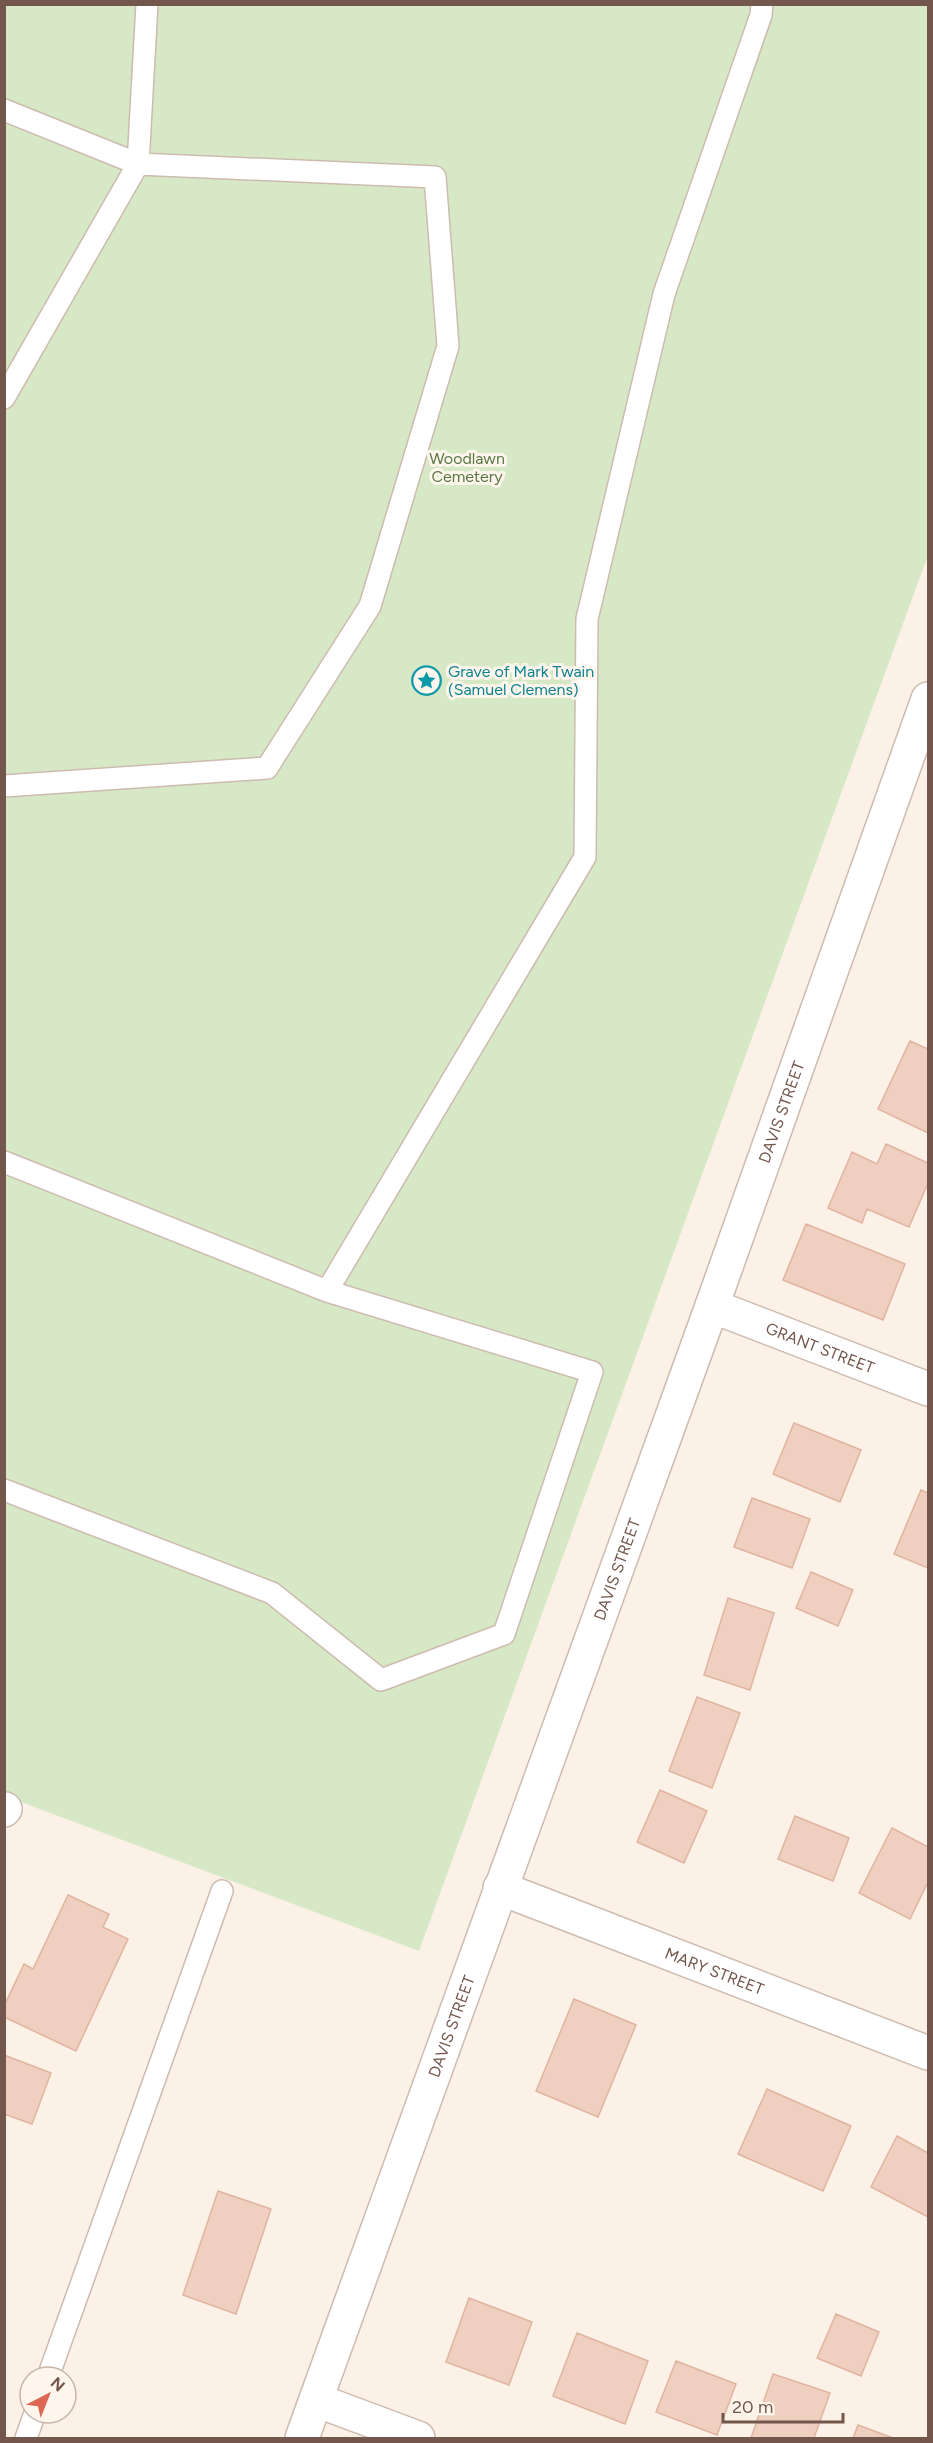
<svg xmlns="http://www.w3.org/2000/svg" width="933" height="2443" font-family="Figtree,sans-serif">
<style>
.green{fill:#d6e8c5}
.building{fill:#efcfbf;stroke:#e0b4a1;stroke-width:1.5}
.lines{fill:none;stroke-linecap:round;stroke-linejoin:round}
.service-casing{stroke:#cebbb0;stroke-width:24}
.minor-casing{stroke:#cebbb0;stroke-width:36}
.tertiary-casing{stroke:#cebbb0;stroke-width:36}
.service{stroke:#fff;stroke-width:21}
.minor{stroke:#fff;stroke-width:33}
.tertiary{stroke:#fff;stroke-width:33}
.labels{text-anchor:middle;dominant-baseline:central;stroke-width:6;stroke-linejoin:round;paint-order:stroke}
.park-label{font-size:16px;fill:#587845;stroke:#fef5ec}
.culture-label{font-size:16px;fill:#0d838f;stroke:#fef5ec;text-anchor:start}
.street-label{font-size:16px;fill:#73574c;stroke:#fef5ec}
</style>
<rect width="100%" height="100%" fill="#fbf1e6"/>
<path class="green" d="M4,5H928V555L419,1951L5,1796Z"/>
<path class="building" d="M910,1041L928,1049V1133L878,1109Z
M886,1144L928,1163V1183L909,1227L867,1209L862,1223L828,1208L852,1152L877,1164Z
M806,1224L905,1264L883,1320L783,1280Z
M794,1423L861,1450L840,1502L773,1474Z
M921,1490L928,1493V1568L894,1554Z
M752,1498L810,1519L792,1568L734,1547Z
M811,1572L853,1590L838,1626L796,1608Z
M728,1598L774,1613L750,1690L704,1675Z
M697,1697L740,1713L712,1788L669,1771Z
M660,1790L707,1811L684,1863L637,1842Z
M795,1816L849,1838L833,1881L778,1859Z
M892,1828L928,1847V1882L910,1919L859,1893Z
M68,1895L109,1914L103,1927L128,1939L76,2051L4,2017V2006L24,1964L33,1969Z
M574,1999L636,2025L598,2117L536,2091Z
M4,2055L51,2073L32,2124L4,2114Z
M767,2089L851,2126L823,2191L738,2154Z
M897,2136L928,2153V2217L871,2187Z
M218,2191L271,2209L236,2314L183,2295Z
M469,2298L532,2322L509,2385L446,2362Z
M836,2314L879,2332L861,2376L817,2358Z
M577,2333L648,2361L625,2424L553,2396Z
M676,2361L736,2384L717,2435L656,2412Z
M773,2374L830,2393L814,2438H751Z
M858,2425L893,2438H853Z"/>
<g class="lines">
<defs>
<path id="service" d="M4,110L138,164L147,4
M4,398L138,164L435,177L448,346L370,606L267,768L4,786
M4,1162L327,1291L585,857L587,619L664,294L761,15L762,4
M4,1490L272,1593L381,1680L504,1634L592,1372L327,1291
M48,2377L222,1891
M26,2438L35,2413"/>
<g id="minor">
<path id="s1" d="M712,1306L928,1389"/>
<path d="M4,1810L5,1809"/>
<path id="s2" d="M500,1888L928,2053"/>
<path d="M316,2400L418,2438"/>
</g>
<g id="tertiary">
<path id="s3" d="M302,2438L712,1306L928,699"/>
</g>
</defs>
<use href="#service" class="service-casing"/>
<use href="#minor" class="minor-casing"/>
<use href="#tertiary" class="tertiary-casing"/>
<use href="#service" class="service"/>
<use href="#minor" class="minor"/>
<use href="#tertiary" class="tertiary"/>
</g>
<defs>
<symbol id="sight-ring" viewBox="-11 -11 22 22"><circle r="9.5" fill="#fef5ec" stroke="#0f9aa8" stroke-width="1.5"/><path d="M0-6L1.8-2.2L6-1.7L2.9 1.2L3.7 5.4L0 3.3L-3.7 5.4L-2.9 1.2L-6-1.7L-1.8-2.2Z" fill="#0f9aa8"/></symbol>
</defs>
<g fill-rule="evenodd">
<use href="#sight-ring" x="410" y="664" width="33" height="33"/>
</g>
<g class="labels">
<g class="park-label">
<text x="467" y="458">Woodlawn<tspan x="467" dy="18">Cemetery</tspan></text>
</g>
<g class="culture-label">
<text x="448" y="671">Grave of Mark Twain<tspan x="448" dy="18">(Samuel Clemens)</tspan></text>
</g>
<g class="street-label">
<text stroke="none"><textPath href="#s3" startOffset="1410">DAVIS STREET</textPath></text>
<text stroke="none"><textPath href="#s1" startOffset="116">GRANT STREET</textPath></text>
<text stroke="none"><textPath href="#s3" startOffset="924">DAVIS STREET</textPath></text>
<text stroke="none"><textPath href="#s2" startOffset="230">MARY STREET</textPath></text>
<text stroke="none"><textPath href="#s3" startOffset="438">DAVIS STREET</textPath></text>
</g>
</g>
<rect width="933" height="2443" fill="none" stroke="#73574c" stroke-width="12"/>
<g transform="translate(48 2395) rotate(42)"><circle r="28" fill="#fef5ec" stroke="#c6b6ac" stroke-width="1.5"/>
<path d="M0-4.5L10 22L0 15L-10 22Z" fill="#dd6753"/>
<text y="-9" font-size="16" font-weight="bold" text-anchor="middle" fill="#73574c">N</text>
</g>
<path d="M723 2413v9h120v-9" fill="none" stroke="#73574c" stroke-width="3"/>
<text x="732" y="2413" font-size="18" fill="#73574c" stroke="#fef5ec" stroke-width="4.5" paint-order="stroke">20 m</text>
</svg>
